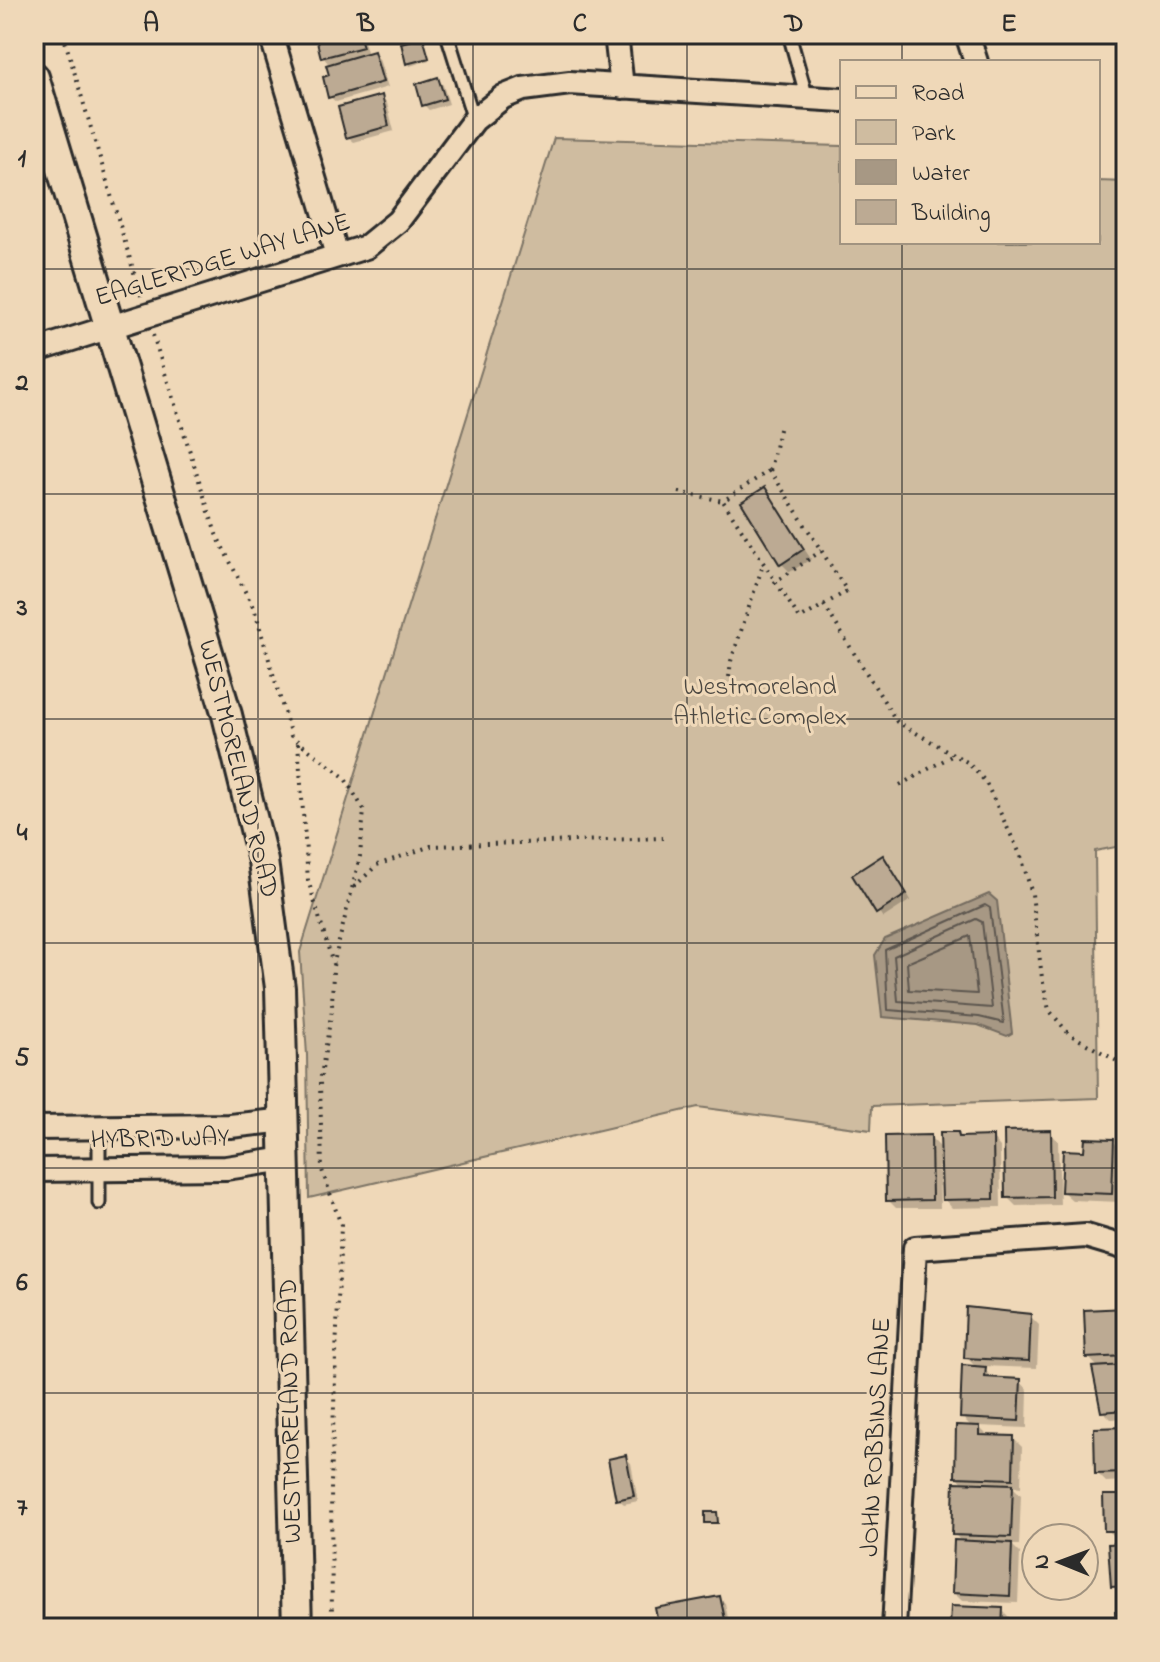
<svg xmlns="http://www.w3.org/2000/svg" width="1160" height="1662" font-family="'Indie Flower',sans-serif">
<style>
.green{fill:#cfbca0;stroke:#7d7466;stroke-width:2}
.water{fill:#a79884;stroke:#756c60;stroke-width:2}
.shadow{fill:#0003}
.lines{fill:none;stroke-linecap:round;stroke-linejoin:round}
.shore{stroke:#5d574f;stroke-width:2}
.building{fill:#bcaa93;stroke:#2b2b2b;stroke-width:2}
.service-casing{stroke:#2b2b2b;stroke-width:17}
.minor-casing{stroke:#2b2b2b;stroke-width:28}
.tertiary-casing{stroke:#2b2b2b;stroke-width:34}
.path{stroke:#2b2b2b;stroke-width:4;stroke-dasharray:2 6;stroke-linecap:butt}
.service{stroke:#efd8b8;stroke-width:11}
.minor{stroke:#efd8b8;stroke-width:22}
.tertiary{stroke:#efd8b8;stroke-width:28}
.grid{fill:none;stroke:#2b2b2b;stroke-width:2;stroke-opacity:0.55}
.labels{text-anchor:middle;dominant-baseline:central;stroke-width:6;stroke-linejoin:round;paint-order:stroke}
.street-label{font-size:26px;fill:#2b2b2b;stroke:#efd8b8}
.park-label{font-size:26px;fill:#4c4842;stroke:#efd8b8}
.neatline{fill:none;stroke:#2b2b2b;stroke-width:3}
.grid-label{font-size:26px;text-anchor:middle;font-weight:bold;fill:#2b2b2b}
</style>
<rect width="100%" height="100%" fill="#efd8b8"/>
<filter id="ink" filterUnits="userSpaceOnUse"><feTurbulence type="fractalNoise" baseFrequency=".0125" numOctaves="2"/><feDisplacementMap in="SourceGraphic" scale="16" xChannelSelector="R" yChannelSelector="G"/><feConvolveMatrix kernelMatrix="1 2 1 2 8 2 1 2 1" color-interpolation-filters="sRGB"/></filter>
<g filter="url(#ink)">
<path class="green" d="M554,138L842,146V242H1098V181L1126,182V845L1095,851L1098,1098L872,1106L871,1130L698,1107L309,1198L307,1055L300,952Z"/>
<path class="water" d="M989,894L997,901L1012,1033L1007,1036L978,1025L882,1017L875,955L885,939Z"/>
<path class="shadow" d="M317,34H362L368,55L374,53L379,59L388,87L336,102L330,97L332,76L338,64L337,61L328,63L323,57Z
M422,39L429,60L410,66L403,45Z
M438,79L443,85L449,104L429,110L424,105Z
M382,97L387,103L394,131L354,142L348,137Z
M764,489L811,559L790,572L781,563Z
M888,863L911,900L883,918L855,876Z
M1050,1132L1058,1141L1060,1205L1016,1206L1007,1197Z
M958,1134L962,1139L992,1138L1000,1147L1001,1207L952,1208L944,1199L943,1166L939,1167L940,1208H896L888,1200L930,1137L943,1150Z
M1113,1141L1122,1150L1120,1202L1072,1200L1063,1192L1086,1153Z
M1126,1310V1418L1111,1419L1103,1411L1101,1395L1096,1389L1094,1369H1100L1088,1357Z
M1030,1316L1039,1325L1037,1368L982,1366L994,1380L1020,1381L1028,1390L1027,1428L978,1426L989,1437L1013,1438L1022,1447L1021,1487L1012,1486L1021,1495L1019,1545H1012L1020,1553L1018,1603L962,1601L954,1593L963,1543L954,1534L965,1485L957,1476L972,1427L962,1417L977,1368L966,1357Z
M1126,1429V1481L1106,1482L1097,1473Z
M625,1458L631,1463L638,1501L624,1504L618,1499Z
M1126,1497V1595H1122L1113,1586L1125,1545L1106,1530Z
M719,1598L725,1603L730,1628H661L658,1610Z
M1002,1610L1011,1619V1628H952Z"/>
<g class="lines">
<path class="shore" d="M985,905L990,908L1004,1023L979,1017L888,1010L885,950Z
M976,919L982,922L992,1008L898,1001L894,956Z
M970,936L977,994L909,990L907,963Z"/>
</g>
<path class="building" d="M315,34H359L363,47L321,58Z
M423,37L429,58L406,64L401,43Z
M374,51L383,82L328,98L323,77L329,75L326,65Z
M438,77L445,99L422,106L416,84Z
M382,95L389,126L346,138L338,107Z
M765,487L804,549L780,565L741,502Z
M883,855L907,894L876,914L852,875Z
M1051,1130L1052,1197L1005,1198L1004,1131Z
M940,1132H958L959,1137L993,1136L994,1199L942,1200Z
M931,1135L932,1200L886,1201L885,1136Z
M1085,1138L1114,1139L1112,1194L1061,1192L1063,1150L1084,1151Z
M966,1307L1031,1314L1029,1361L964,1358Z
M1126,1308V1356L1086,1358L1084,1310Z
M962,1365L986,1367L985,1377L1021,1379L1019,1421L960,1418Z
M1126,1365V1410L1101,1412L1092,1367Z
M956,1425L980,1426V1435L1014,1436L1013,1479L955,1477Z
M1126,1427V1473L1095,1474L1094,1428Z
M626,1455L634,1496L616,1500L608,1459Z
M954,1482L1013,1484L1011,1537L952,1535Z
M1103,1495H1126V1537H1115V1531H1104Z
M705,1512H717L718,1523H705Z
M954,1540L1012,1543L1010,1596L952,1593Z
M1126,1543V1586L1111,1587L1108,1544Z
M720,1596L726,1624L659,1628L655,1608Z
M951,1606L1003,1608L1002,1628H950Z
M1126,1610V1628H1116L1115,1611Z"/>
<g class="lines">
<defs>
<path id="service" d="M447,34L474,120
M789,34L807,98
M99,1127V1203"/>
<path id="minor" d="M271,34L337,255
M616,34L622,87
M967,34L976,62
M34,351L366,247L398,221L474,120L503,97L523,89L570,83L842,100
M34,1128L230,1126L286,1120
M34,1170L226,1168L286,1159
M894,1628L915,1248L1086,1236L1126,1248"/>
<path id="tertiary" d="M34,77L227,715L263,861L280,988L297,1628"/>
</defs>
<use href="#service" class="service-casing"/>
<use href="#minor" class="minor-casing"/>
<use href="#tertiary" class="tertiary-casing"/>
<path class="path" d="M63,34L141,296
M153,335L216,534L255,611L291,736L344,777L364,810L360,856L333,966L332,1009L320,1082L322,1170L341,1225L331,1483L332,1628
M770,470L847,591L800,619L723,501Z
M770,470L780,425
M679,492L723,501
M774,583L821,551
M824,605L897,722L967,762L985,781L1021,856L1032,894L1042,978L1049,1010L1069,1034L1126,1066
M728,685L731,661L763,565
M298,743L308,880L333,964
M900,785L955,754
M354,887L377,865L431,846L663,838"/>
<use href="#service" class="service"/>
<use href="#minor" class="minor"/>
<use href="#tertiary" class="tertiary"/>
</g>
</g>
<path class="grid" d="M258,34V1628M473,34V1628M687,34V1628M902,34V62M902,242V1628M34,269H1126M34,494H1126M34,719H1126M34,943H1126M34,1168H1126M34,1393H1126"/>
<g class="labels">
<g class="street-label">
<text transform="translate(223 261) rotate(-17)">EAGLERIDGE WAY LANE</text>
<text transform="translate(237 769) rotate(76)">WESTMORELAND ROAD</text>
<text transform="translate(160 1140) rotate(-1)">HYBRID WAY</text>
<text transform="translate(292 1411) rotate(-91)">WESTMORELAND ROAD</text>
<text transform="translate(877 1437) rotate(-87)">JOHN ROBBINS LANE</text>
</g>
<g class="park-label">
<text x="760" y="688">Westmoreland<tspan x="760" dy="30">Athletic Complex</tspan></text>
</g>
</g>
<rect width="1160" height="1662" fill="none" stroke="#efd8b8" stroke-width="88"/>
<rect x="840" y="60" width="260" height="184" fill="#efd8b8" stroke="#a19380" stroke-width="2"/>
<rect x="856" y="86" width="40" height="12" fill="#efd8b8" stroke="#a19380" stroke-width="2"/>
<text x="912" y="100" font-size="24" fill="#2b2b2b">Road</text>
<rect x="856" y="120" width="40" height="24" fill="#cfbca0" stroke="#a19380" stroke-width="2"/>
<text x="912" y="140" font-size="24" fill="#2b2b2b">Park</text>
<rect x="856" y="160" width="40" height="24" fill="#a79884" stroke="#a19380" stroke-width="2"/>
<text x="912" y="180" font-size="24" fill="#2b2b2b">Water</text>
<rect x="856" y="200" width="40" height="24" fill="#bcaa93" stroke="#a19380" stroke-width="2"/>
<text x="912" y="220" font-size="24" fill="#2b2b2b">Building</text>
<g transform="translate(1060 1562) rotate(271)"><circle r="38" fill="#efd8b8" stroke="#a19380" stroke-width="2"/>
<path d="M0-6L14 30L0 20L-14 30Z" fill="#2b2b2b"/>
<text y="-12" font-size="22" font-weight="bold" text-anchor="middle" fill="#2b2b2b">N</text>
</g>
<rect x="44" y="44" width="1072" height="1574" class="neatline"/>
<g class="grid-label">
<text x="151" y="31">A</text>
<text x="366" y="31">B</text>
<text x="580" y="31">C</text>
<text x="794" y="31">D</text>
<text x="1009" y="31">E</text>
<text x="22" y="166">1</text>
<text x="22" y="390">2</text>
<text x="22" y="615">3</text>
<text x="22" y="840">4</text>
<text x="22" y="1065">5</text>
<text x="22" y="1290">6</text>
<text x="22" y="1515">7</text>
</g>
</svg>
